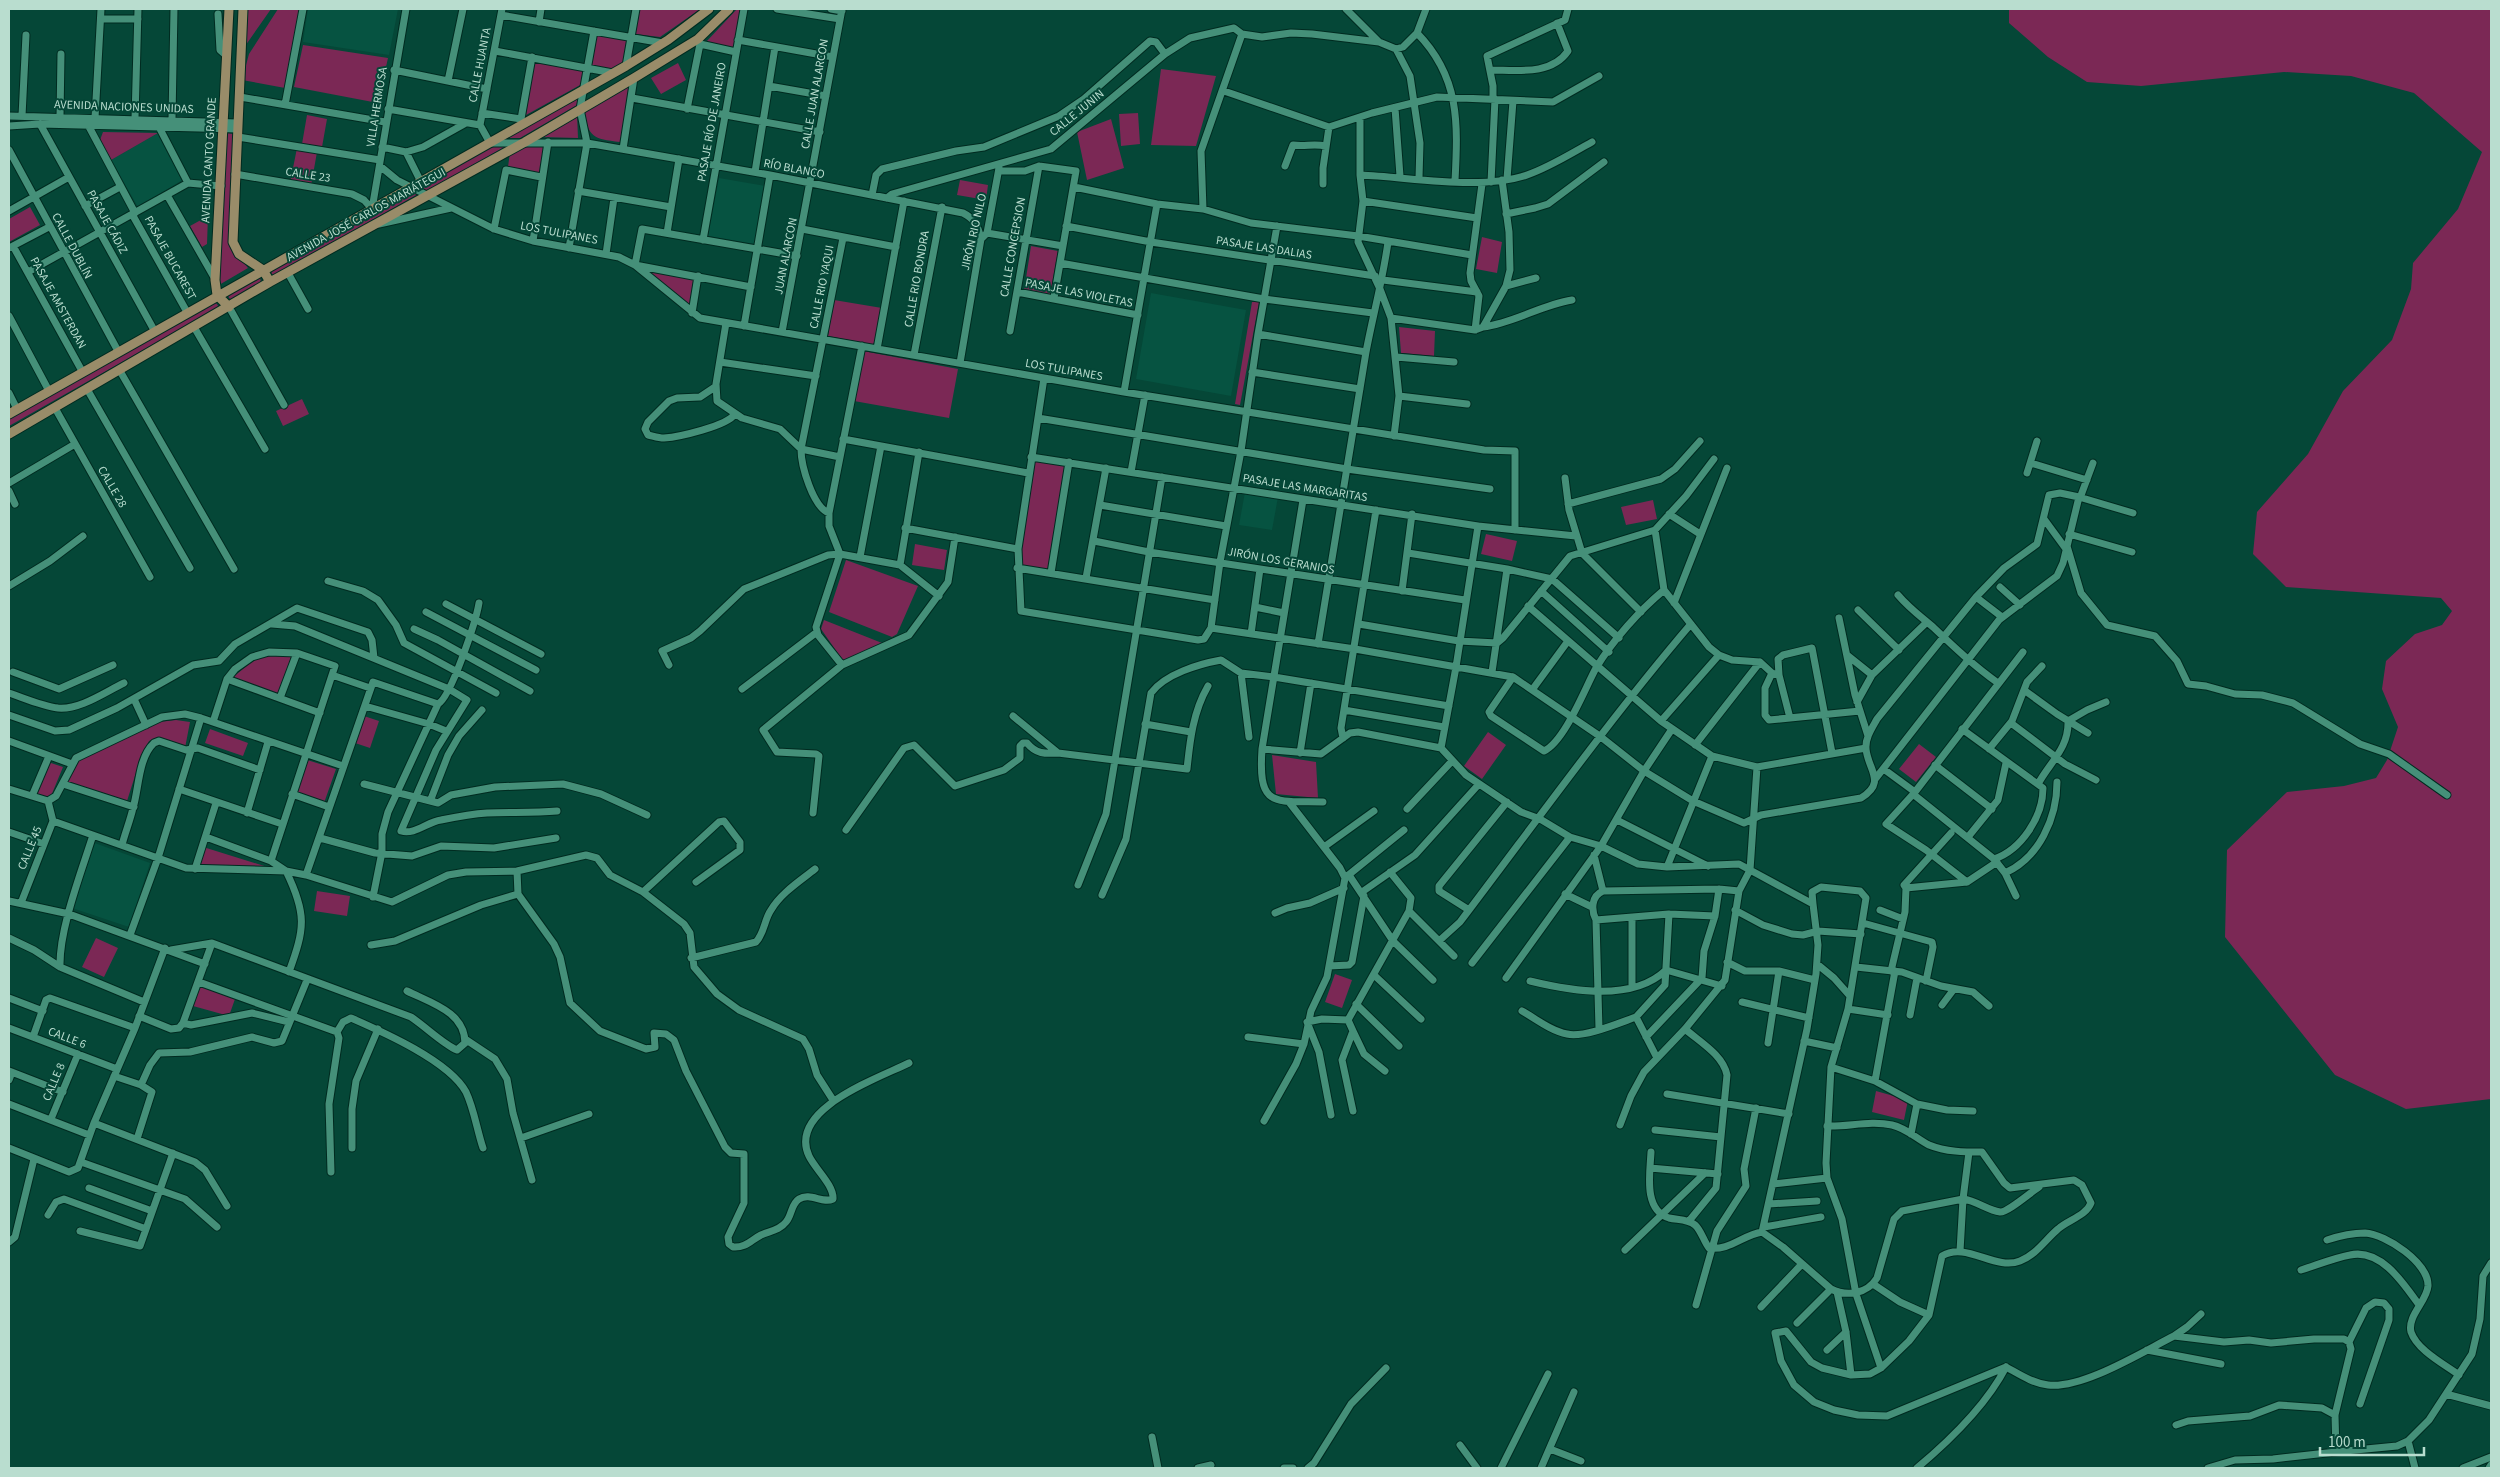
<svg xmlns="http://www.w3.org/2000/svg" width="2500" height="1477" font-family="'Source Sans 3',sans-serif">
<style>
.built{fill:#065341}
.green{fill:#7b2855}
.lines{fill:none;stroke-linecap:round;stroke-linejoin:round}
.minor-casing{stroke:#002b20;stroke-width:9}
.major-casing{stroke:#002b20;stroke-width:11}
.minor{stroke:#459079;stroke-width:7}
.major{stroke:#998c69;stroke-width:9}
.labels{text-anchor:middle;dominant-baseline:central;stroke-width:4;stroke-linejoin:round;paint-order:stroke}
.street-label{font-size:12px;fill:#b9ddcf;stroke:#054737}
</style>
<rect width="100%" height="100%" fill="#054737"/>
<path class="built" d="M308,9H398L389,55L303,42Z
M158,133L184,179L138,207L111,160Z
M719,178L766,186L755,244L708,236Z
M1151,293L1246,310L1231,396L1136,379Z
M1245,492L1278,497L1272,530L1239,525Z
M92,842L150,863L129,927L72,908Z"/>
<path class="green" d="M245,9H271L243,49Z
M278,9H300L285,88L242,80L249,54Z
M639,9H694L699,10L660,37L635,34Z
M737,9H742L734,49L706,42Z
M2009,9H2491V1099L2406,1109L2335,1075L2225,937L2227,850L2287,792L2344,786L2376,778L2387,760L2398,727L2382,689L2386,661L2415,634L2442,625L2452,611L2441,598L2286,587L2253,554L2257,512L2308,454L2343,391L2392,340L2411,289L2413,263L2458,209L2482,152L2414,93L2351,76L2284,72L2141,86L2087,82L2048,57L2009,23Z
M596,34L628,39L623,64L612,70L589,66Z
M303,45L388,58L378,103L294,87Z
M533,60L584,69L582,84L526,115L523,114Z
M678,63L686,80L661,94L651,78Z
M1161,69L1216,76L1196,146L1151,145Z
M631,84L620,142C593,139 588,137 584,110Z
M577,97V105L520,138H505Z
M1138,113L1140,144L1121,146L1119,114Z
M577,114L578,138L542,137L540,135Z
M307,115L327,119L322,147L302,144Z
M1111,119L1124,168L1087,180L1077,132Z
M103,132L158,133L111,160L100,140Z
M227,133L233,134L229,245L248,268L219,285Z
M493,144L506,146L425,192L419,188Z
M524,145H547L541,173L508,167L510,152Z
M297,148L317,152L311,186L290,183Z
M960,180L988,185L986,200L957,195Z
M410,190L418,194L275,275L272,274L271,271Z
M30,207L40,225L9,242V219Z
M208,216L207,244L202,247L190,226Z
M1482,237L1502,242L1497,273L1476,269Z
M1031,246L1058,251L1050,295L1024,291Z
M643,270L696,279L691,308Z
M260,277L261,283L232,300L229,298L228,295Z
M213,299L219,307L9,426V417Z
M834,300L882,308L876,345L828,336Z
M1252,302H1259L1240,405L1235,404Z
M1399,327L1435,331L1434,356L1401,353Z
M863,351L958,369L949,418L854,401Z
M302,399L309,414L283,426L276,411Z
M1034,460L1066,464L1049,571L1022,568V536Z
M1653,500L1657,519L1626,525L1621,507Z
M1486,534L1517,541L1512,561L1481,554Z
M915,544L947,550L944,570L912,565Z
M846,560L918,586L897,634L892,637L829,612Z
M824,620L882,643L844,662L821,629Z
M292,653L280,696L231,679L256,658Z
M364,716L379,721L370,748L355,743Z
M176,720L190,722L185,748L155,738L149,741L141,757L127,801L67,782L76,762L159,722Z
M210,729L248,743L243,756L205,743Z
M1488,732L1506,745L1482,779L1464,766Z
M1919,744L1936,757L1916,782L1899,769Z
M1272,755L1316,762L1318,798L1276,794Z
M304,759L336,769L324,803L294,793Z
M48,762L63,767L51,796L46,799L35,795Z
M200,846L274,869L260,870L226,866L192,868Z
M317,891L350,896L347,916L314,911Z
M96,938L118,948L104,977L82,967Z
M1335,974L1352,980L1342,1008L1325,1002Z
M200,986L235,999L229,1016L193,1006Z
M1876,1091L1908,1100L1904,1120L1872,1112Z"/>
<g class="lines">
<defs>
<path id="minor" d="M777,9L840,19
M831,9L842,11
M1346,9L1379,42L1396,49L1403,47L1417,33L1426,9
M218,14L220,50L227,56
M501,15L663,43
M101,19H138
M539,22L541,9
M1417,33C1460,77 1458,123 1455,181
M1242,34L1262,37L1291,33L1312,34L1379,42
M738,40L833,57
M699,41L700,44L736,52
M1396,49L1410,76L1420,143L1419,178
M495,51L613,73
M626,66L636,9
M394,70L487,89
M1490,70C1516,70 1551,76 1568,51L1557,23
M448,81L463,9
M769,86L826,96
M1224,91L1329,127L1372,113L1437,97L1553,102L1599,76
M240,97L385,122
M632,98L820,132
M1493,99V86L1487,56L1565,20L1568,9
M285,105L303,9
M1395,108L1400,176
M388,109L480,125L490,143H587L770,175L963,213C975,219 978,226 981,239L960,363
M687,109L700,44
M482,113L521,119
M9,116L238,123
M22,116L26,35
M60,117L61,54
M1360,117V175L1363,201L1358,242L1380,289L1391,318L1399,396L1394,436
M95,118L101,9
M135,118L138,9
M172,119L174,9
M87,123L135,213
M40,124L154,330
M523,124L521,119L532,57
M480,125L502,9
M9,126L40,124L238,129
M159,127L188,183
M238,137L380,160
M382,147L406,152L423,147L466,123
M623,149L634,78
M9,150L118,351
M406,152L421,182
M380,166L397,180L494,229L533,241L619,257L635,265L700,318L1124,392L1484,450L1515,451V530
M1285,166L1293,145C1306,147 1312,143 1326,146
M999,171H1025L1039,166L1076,171L1054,298
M755,172L775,47
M235,174L352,194L364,200L372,209
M1360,175C1411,177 1480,191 1527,175C1550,167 1570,154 1592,142
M1507,179L1513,101
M1491,182L1495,99
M188,183L221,186
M1323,184V168L1329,127
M1074,187L1157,204L1203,209L1251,223L1358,236L1472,255
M578,191L671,207
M167,195L215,279
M872,195L876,175L882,169L956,151L984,147L1059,116L1084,99L1150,41L1156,42L1165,54
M887,198L892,194L1051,149L1165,54L1190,38L1234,28L1242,34L1201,151L1203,209
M1363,201L1477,218
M85,206L120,187
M372,209L406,9
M9,211L69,177
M132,214L187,312
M1506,214L1535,208L1548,204L1604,162
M379,224L451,208
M1066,226L1151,242L1375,276
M494,229L506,170L541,177
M802,229L896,247
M667,233L679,159
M987,233L1063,246
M981,239L987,233L999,168
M703,240L744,9
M533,241L548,142
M13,246L82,371
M9,248L49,227
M569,248L587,143L580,109L594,31
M606,254L614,198
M1060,263L1264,299L1373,313
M28,272L188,183
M288,273L308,309
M1383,280L1477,292
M1506,286L1536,278
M751,287L635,265L642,229L797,256
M1017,292L1138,315
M229,307L284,405
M692,313L698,276
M9,316L49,391
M1391,318L1475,330L1483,327L1506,286L1510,270L1509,232L1502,180
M726,323L716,384L717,401L742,418L780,429L801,449L840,457
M744,326L770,175
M194,327L265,449
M1483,327C1514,323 1541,305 1572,300
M1475,330L1479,296L1471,281L1470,273L1482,184
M1010,331L1039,166
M782,332L842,9
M1258,334L1366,352
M877,349L904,201
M914,355L942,207
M1396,357L1454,362
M720,362L816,376
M120,371L234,569
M1252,372L1360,389
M1044,378L1018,549L1021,611L1198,640L1204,639L1211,628L1220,562L1241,451L1258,334L1277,226
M715,387L700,397L677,398L669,401L648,422L645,429L648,435C653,436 658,438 664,438C679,437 727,426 735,414
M87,389L190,568
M1124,392L1157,204
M9,393L17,409
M1399,396L1467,404
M55,408L150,577
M1038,418L1347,469L1490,489
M843,439L1028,473
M1031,457L1478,526L1576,536
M2031,463L2087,480
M1131,472L1145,395
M2027,473L2037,441
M1565,478L1569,510L1582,553L1641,612
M9,483L75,444
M9,491L15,504
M2079,497L2133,513
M2080,498L2093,463
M1303,500L1262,749C1258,808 1273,801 1323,802
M1568,504L1661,479L1675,469L1700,441
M1100,505L1226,526
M829,513C813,507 801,466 801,449L843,238
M1669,514L1700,534
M2044,519L2066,549
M905,528L1018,549
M1655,530L1664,590L1709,647L1719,655L1732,660L1760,662L1772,673L1779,675
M2069,534L2132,552
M1094,541L1149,552L1465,600
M2067,546L2081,593L2107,625L2155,636L2177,661L2188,684L2206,686L2235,694L2262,695L2293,703L2360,744L2389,754L2447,795
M1408,553L1507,569L1552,579L1619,638
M860,557L881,446
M900,565L919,452
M1017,568L1215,600
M1051,573L1069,462
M1086,578L1106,468
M328,581L363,591L378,600L396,625L404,643L496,693
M9,586L50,561L83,536
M2000,587L2020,605
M1402,591L1412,514
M1541,591L1609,652
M1898,595C1909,608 1920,616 1933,627C1954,647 1974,666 1998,683
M1976,597L2002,617
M1674,603L1727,468
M446,604L541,654
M1528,606L1661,721L1712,756L1757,767L1866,748
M1255,607L1284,613
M1858,610L1899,650
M426,612L536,670
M1839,618L1855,695L1868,736
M272,624L295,626L449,689L467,700L436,750L401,831C415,835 427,822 441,820C456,817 472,814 487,813C511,812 534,813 557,811
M1359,624L1459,641L1497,643L1503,638L1570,556L1655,530L1686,496L1714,459
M1211,628L1355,649L1513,677L1601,737L1644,771L1693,801L1744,823L1761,815L1861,798C1887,782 1868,770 1866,749C1865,738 1872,728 1877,719L1976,597L2004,568L2037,544L2049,495L2060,493L2079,497L2063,563L2057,576L1999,620L1876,778
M414,629L438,640L530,691
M1251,634L1260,569
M1318,644L1366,352C1373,315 1383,279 1388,242
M1847,655L1872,675
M669,665L662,651L691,638L700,631L744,589L828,555L840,554L900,565L939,596
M842,665L818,635L816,627L840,554L829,526V513L862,346
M13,672L59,689L113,665
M1492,672L1507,569
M1241,673L1249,737
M1772,673L1765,688V715L1769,720L1860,711
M1513,677L1489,712L1491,716L1544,751C1565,741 1585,688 1596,668C1613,640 1639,611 1664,590
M227,679L320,713
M742,689L817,632
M1532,690L1568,641
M2024,690L2057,714L2088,733
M9,693C24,698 42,706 58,708C80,710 105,692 124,683
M280,698L297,653
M134,699L146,725
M1857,702L1872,675L1927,622
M365,706L429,724L446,731
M1344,710L1444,727
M9,715L55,731L69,730L117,708L193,665L219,661L235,644L297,608L368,632L372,640L374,658
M1013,716L1058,753L1187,769C1190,740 1193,712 1208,686
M1790,718L1779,675L1778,659L1783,655L1812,648L1832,753
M1661,721L1719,655
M213,722L227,679L235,669L252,657L269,652L297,653L335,666L332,675L370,688
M2011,723L2065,764L2096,780
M1145,724L1191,732
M1962,729L2043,788C2043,817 2021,850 1994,859L2005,873L2016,896
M1343,738L1341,728L1376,510
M9,741L72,764
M1695,745L1760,662
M1441,748L1456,667L1478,526
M1262,749L1321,754L1350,733L1358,732L1441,748L1466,775L1521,812L1540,819L1570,837L1601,846L1638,864L1667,867L1739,864L1750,870L1739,891L1725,980L1685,1029L1644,1072L1631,1096L1620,1125
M1989,749L2012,721L2027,682L2042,666
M1300,753L1311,683
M1935,765L1992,809
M1757,767L1750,870L1813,904L1818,945L1816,974L1807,1029L1762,1232
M1885,770L1915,792
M63,784L134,807
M364,784L438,803L451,795L495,787L563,784L601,794L647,815
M2038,784C2050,762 2069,748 2068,721L2087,710L2106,702
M9,789L48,801
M179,789L282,824
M292,794L329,807
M1913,794L1994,859
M32,796L49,756
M431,799L448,755L459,736L482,710
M48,801L56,796L76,758L162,717L185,714L201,718L343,766
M1407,809L1452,761
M247,813L268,742
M813,813L819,756L816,754L777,752L763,730L842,665L909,635L948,582L955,537
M1617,820L1708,866
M53,821L186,868L286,871C307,914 305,928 289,972
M846,830L904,748L914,745L955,786L1004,770L1020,758V746L1023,743H1027C1036,754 1045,754 1058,753
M9,832L44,844
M206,837L271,861L286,871L306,875L392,902L448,875L466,872L517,871L586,855L597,858L610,875L643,892L684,924L690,933L694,967L717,994L739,1010L803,1039L809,1049L817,1075L833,1100
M1968,837L1998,800L2006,763
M320,838L375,853L412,856L441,846L494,848L556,838
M122,845C125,833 130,821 133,808C139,789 138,758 154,743L159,741L186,750L198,748L260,770
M1324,847L1374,811
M1594,855L1603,891
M271,861L332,675
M1667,867L1712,756
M195,869L216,803
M517,871L518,894L554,944L560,957L570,1003L600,1031L646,1049L655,1047L654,1033L666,1034L674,1040L686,1071L725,1147L731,1153L744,1154V1203L728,1237L729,1244L733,1247C746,1248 751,1240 761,1235C770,1231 780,1230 786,1222C792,1215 791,1204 799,1199C810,1192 823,1204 833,1199C834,1185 815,1169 809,1156C787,1109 879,1078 909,1063
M2005,873C2039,858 2057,818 2057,782
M306,875L373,682L438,704
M1349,875L1393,941L1433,980
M1346,877L1404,830
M1967,882L1997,862
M1078,885L1106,814L1162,477
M1906,888L1967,882L1926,850L1886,824L1915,792L2023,652
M643,892L719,822L724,821L740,842V850L696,882
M1362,892L1415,855L1479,784
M1565,894L1592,907
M1102,895L1126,839L1151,693C1165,674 1199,664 1221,660L1241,673L1274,677L1449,706
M373,897L382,852V834L388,812L438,704C451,697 476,621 479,603
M9,901L69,914L205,964
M21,903L53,821L48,801
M1813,904L1812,892L1821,887L1860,891L1866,898L1848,1009L1831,1067L1826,1163L1827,1178L1842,1219L1856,1294L1881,1368
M1469,910L1439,891V886L1507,802
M1735,910L1763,925L1792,934L1803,935L1818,931L1861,934
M1880,910L1903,919
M1409,911L1454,956
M1275,913L1287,908L1310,903L1344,888
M1715,916L1669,914L1596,920C1591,910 1591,896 1603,891L1719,889L1739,891
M1632,918V987
M1596,920L1599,1029
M1863,923L1932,942L1933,947L1926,981
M130,935L158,858L201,718
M9,938L34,950L60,967L144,1002
M1439,941L1460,922C1536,822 1609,720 1690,625
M371,945L395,941L481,905L518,894
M171,950L212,943L411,1017C426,1027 443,1044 457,1050L465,1043C465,1012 431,1003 407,991
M691,958L756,942C765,932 764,920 771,910C781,893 800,881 815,869
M1727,962L1745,971H1779L1815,980
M1472,963L1570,837
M1817,964L1834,978L1850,996
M1329,966L1349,965L1352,962L1364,896
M60,967C59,929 81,873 93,835
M1856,967L1902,972L1941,986L1973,992L1989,1006
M1891,971L1905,912L1906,888L1904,885L1951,833
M1374,975L1421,1019
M1506,978L1601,846L1644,771L1672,729
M1530,981C1571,991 1633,1002 1666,970L1722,986
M199,982L337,1032L339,1038L329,1104L331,1172
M9,998L43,1011
M1742,1002L1809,1018
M1356,1004L1399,1046
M1942,1005L1954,989
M1848,1009L1888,1015
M1522,1011C1536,1019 1551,1031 1567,1034C1584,1038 1619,1023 1636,1017L1657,1058
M1910,1015L1917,978
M139,1016L171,1029L179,1028L183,1023L212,943
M1636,1017L1665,985L1669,914
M1348,1020L1409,911L1411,898L1390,872
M183,1023L191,1025L252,1013L289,1022
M9,1028L117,1069
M1685,1029C1700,1042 1723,1055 1727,1075L1716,1188L1689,1221
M1353,1031L1364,1054L1385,1071
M337,1032L343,1022L351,1018C383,1032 449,1061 466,1092C474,1109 477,1130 483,1148
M33,1037L46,1000L50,998L135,1028
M1248,1037L1304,1044
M1646,1037L1702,978L1704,951L1715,916L1719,889
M465,1039L495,1059L507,1079L513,1113L532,1180
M1804,1041L1837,1048
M1768,1043L1779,971
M1831,1067L1875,1081L1917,1104L1947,1110L1973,1111
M9,1071L63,1092
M114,1076L141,1085L152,1092L137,1139
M9,1080L12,1072
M1875,1081L1895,971
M141,1085L150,1065L159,1053L190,1052L252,1037L274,1043L282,1041L307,980
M1667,1094L1789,1114
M9,1104L89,1135
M1331,1115L1319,1052L1307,1022L1322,1019L1348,1020L1353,1031L1342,1060L1353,1111
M51,1119L78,1054
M1264,1121L1296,1064L1304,1044L1311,1011L1327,977L1345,878L1340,868L1289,802
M94,1123L195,1162L205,1170L227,1206
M1827,1126C1848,1127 1870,1120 1892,1125C1906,1128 1917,1139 1929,1145C1946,1152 1965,1152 1982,1152L2004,1183L2010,1188L2074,1180L2082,1185L2091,1203C2086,1216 2068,1220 2058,1229C2046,1239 2036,1255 2020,1261C1995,1271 1966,1241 1942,1256L1929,1315L1909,1341L1881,1368L1870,1374L1851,1375L1822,1368L1811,1362L1786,1331L1775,1333L1781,1361L1794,1385L1814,1402L1834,1410L1858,1415L1887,1416L2006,1367
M1655,1130L1721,1137
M1911,1134L1917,1104
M521,1138L589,1114
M9,1148L69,1172L78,1168L94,1123L135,1028L165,948
M352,1148V1109L356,1081L378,1029
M1651,1152C1650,1173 1643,1210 1669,1218C1678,1220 1688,1219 1695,1225C1701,1230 1704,1242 1709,1248C1729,1251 1743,1235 1762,1232L1783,1247L1831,1289C1847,1297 1867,1294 1877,1278L1894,1219L1902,1211L1963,1199C1977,1201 1987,1210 2000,1212C2007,1213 2031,1192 2039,1187
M81,1162L185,1199L217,1227
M1650,1168L1718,1174
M1773,1184L1827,1178
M89,1188L152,1211
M1769,1204L1817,1201
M48,1215L56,1202L64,1199L146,1229
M1764,1227L1821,1217
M80,1231L140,1246L173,1153
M2327,1240C2339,1236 2352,1233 2365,1233C2386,1234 2429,1263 2428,1286C2427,1301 2407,1316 2411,1332C2417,1350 2444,1364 2459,1375
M9,1242L15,1237L34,1159
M1625,1250L1705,1173
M1960,1251L1963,1199L1969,1152
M2301,1270C2317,1265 2334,1258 2350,1255C2381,1248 2404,1284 2419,1305
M1873,1284L1900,1302L1929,1315
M1837,1292L1846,1332L1851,1375
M1696,1305L1717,1231L1746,1186L1744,1169L1756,1108
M1761,1307L1801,1265
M1797,1323L1831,1289
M2174,1336L2224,1342L2249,1340L2271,1343L2314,1339H2344L2349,1342L2351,1349L2335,1415L2336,1452
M2349,1342L2366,1308L2375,1302L2384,1303L2389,1309V1320L2360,1404
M1827,1350L1846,1332
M2147,1350L2221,1364
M2006,1367C2019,1374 2032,1383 2048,1385C2083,1389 2142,1352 2174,1336L2187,1327L2201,1314
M2446,1394L2491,1406
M2176,1425L2188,1421L2250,1416L2279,1405L2322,1408L2335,1415
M1152,1437L1158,1468
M2408,1441L2415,1468
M1460,1445L1477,1468
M1550,1449L1581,1461
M1198,1468L1211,1465
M1284,1468H1293
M1308,1468L1314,1463L1351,1404L1386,1368
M1501,1468L1548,1374
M1541,1468L1574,1392
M1917,1468C1948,1442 1987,1404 2006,1367
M2208,1468L2235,1460L2273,1459L2345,1451L2397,1446L2408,1441L2429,1420L2472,1354L2480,1319L2483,1276L2491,1263
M2463,1468L2491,1457
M2489,1468L2491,1465"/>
<path id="major" d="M243,9L233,242L239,254L263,270L270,282
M229,307L217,295L215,280L229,9
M9,414L626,66L668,40L709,9
M9,434L270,282L525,142L634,78L698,39L729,9"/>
</defs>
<use href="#minor" class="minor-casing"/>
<use href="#major" class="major-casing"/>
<use href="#minor" class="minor"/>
<use href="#major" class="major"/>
</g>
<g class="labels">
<g class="street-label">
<text transform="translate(480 65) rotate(-79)">CALLE HUANTA</text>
<text transform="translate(815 94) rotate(-80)">CALLE JUAN ALARCON</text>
<text transform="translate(124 107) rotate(2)">AVENIDA NACIONES UNIDAS</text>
<text transform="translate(377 107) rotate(-81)">VILLA HERMOSA</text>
<text transform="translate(1077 113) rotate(-39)">CALLE JUNIN</text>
<text transform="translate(712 122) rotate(-80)">PASAJE RÍO DE JANEIRO</text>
<text transform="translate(209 160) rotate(-87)">AVENIDA CANTO GRANDE</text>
<text transform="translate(794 169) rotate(11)">RÍO BLANCO</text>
<text transform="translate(308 175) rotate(9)">CALLE 23</text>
<text transform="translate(366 215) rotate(-29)">AVENIDA JOSÉ CARLOS MARIÁTEGUI</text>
<text transform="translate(107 222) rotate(61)">PASAJE CÁDIZ</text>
<text transform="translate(974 232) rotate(-77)">JIRÓN RIO NILO</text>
<text transform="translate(559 233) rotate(11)">LOS TULIPANES</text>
<text transform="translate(72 246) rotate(62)">CALLE DUBLÍN</text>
<text transform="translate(1013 247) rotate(-80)">CALLE CONCEPSION</text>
<text transform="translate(1264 248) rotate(9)">PASAJE LAS DALIAS</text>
<text transform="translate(786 256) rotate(-79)">JUAN ALARCON</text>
<text transform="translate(170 258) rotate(61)">PASAJE BUCAREST</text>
<text transform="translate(917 279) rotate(-80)">CALLE RIO BONDRA</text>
<text transform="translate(822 287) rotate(-79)">CALLE RIO YAQUI</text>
<text transform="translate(1079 293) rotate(11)">PASAJE LAS VIOLETAS</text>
<text transform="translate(58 303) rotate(61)">PASAJE AMSTERDAN</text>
<text transform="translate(1064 370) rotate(10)">LOS TULIPANES</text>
<text transform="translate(112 487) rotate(60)">CALLE 28</text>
<text transform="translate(1305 488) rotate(9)">PASAJE LAS MARGARITAS</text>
<text transform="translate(1281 561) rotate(10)">JIRÓN LOS GERANIOS</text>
<text transform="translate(30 848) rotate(-68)">CALLE 45</text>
<text transform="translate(67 1038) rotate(21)">CALLE 6</text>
<text transform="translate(54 1082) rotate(-67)">CALLE 8</text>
</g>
</g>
<rect width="2500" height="1477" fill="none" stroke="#b9ddcf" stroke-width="20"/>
<path d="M2320 1447v8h104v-8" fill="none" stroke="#b9ddcf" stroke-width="2.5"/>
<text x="2328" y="1447" font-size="15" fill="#b9ddcf" stroke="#054737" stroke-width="4" paint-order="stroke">100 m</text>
</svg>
